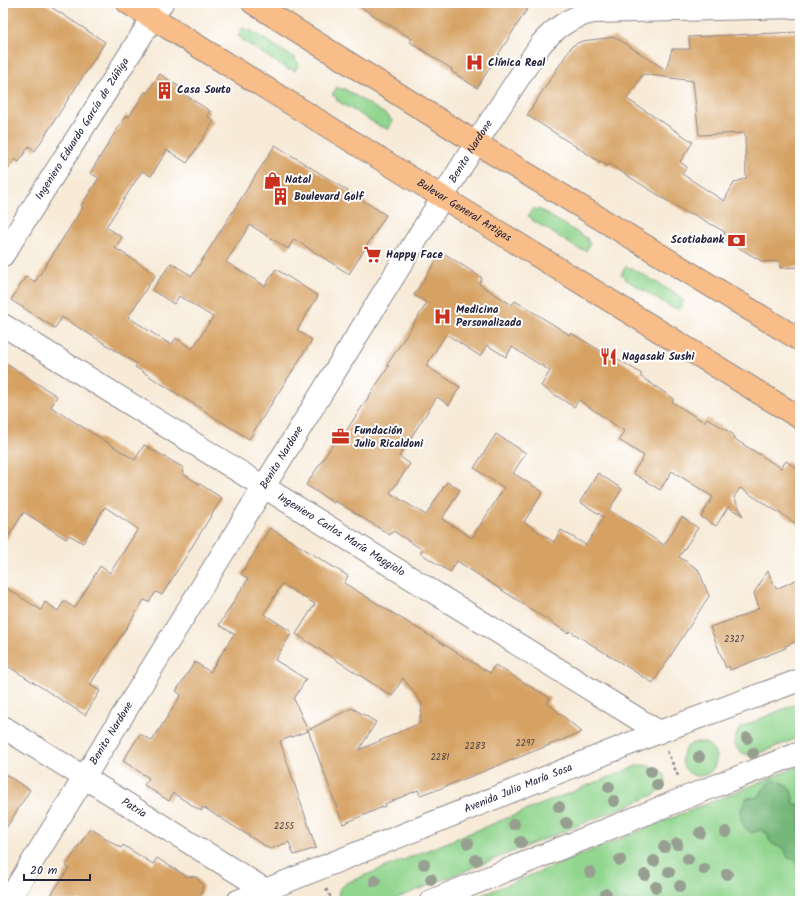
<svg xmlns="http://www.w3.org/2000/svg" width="803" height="904" font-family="Kalam,sans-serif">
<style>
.green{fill:#91d58e;stroke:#5a7c64}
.forest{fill:#74b679;stroke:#4b6c5a}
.building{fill:#d6a263;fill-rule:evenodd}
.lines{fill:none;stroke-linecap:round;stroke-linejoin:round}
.minor-casing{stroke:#8c8689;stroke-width:24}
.major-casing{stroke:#8c8689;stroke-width:24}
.path{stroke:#8c8689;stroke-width:2.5;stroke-dasharray:3 3;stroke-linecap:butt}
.minor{stroke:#fff;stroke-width:22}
.major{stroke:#f8bd88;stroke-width:22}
.tree{fill:#979f91}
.labels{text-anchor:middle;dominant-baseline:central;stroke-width:4;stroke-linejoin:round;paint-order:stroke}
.number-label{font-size:9px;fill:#4f4245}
.poi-label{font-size:11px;font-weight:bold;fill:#22223b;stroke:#fff;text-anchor:start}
.street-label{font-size:11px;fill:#22223b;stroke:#fff}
</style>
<rect width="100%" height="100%" fill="#fff"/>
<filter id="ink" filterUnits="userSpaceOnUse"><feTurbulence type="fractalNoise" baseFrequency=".025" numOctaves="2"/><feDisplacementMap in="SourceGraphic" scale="8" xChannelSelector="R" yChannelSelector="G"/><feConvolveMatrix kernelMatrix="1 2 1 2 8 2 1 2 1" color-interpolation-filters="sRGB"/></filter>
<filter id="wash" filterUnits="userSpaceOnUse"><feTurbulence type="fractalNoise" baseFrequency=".012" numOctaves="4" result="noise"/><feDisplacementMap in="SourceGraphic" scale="16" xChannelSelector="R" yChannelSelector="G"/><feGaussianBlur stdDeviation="0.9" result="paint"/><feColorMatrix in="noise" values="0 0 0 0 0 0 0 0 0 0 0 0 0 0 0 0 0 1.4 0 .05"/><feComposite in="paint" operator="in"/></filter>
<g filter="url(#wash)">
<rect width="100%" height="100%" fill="#f7ead7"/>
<path class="green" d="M243,28L248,31L250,30L296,59L295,60L299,63L295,71L290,68L289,70L243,41V39L238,36Z
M337,87L342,90L343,88L390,117L389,119L393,121L388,130L384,127L383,128L336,100L337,98L332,95Z
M533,208L537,210L539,209L588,239L587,241L590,243L586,251L582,249L580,250L532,220L533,219L528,216Z
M626,266L631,269L632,268L681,297L680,299L684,301L679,310L675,307L674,309L625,279L626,277L621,274Z
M800,702V737L752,756C734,753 730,742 741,727Z
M682 759a17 17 0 1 1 34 0a17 17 0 1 1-34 0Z
M639,765C662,765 678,779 654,795L390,901H338L339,890L346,883Z
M800,766V901H467Z"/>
<path class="forest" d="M772,781C785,779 795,791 793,803L798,805L800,802V871L797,868L796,860L788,858L785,850C778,845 768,846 768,834L760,830L752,833C738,826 738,809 747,798L759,797L764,787Z"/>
<g id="blocks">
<path class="building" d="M3,3H45L105,42L35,151L29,146L19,162L15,159L3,177Z
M354,3H531L477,88L451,71L452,69L410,42L412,39Z
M800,32V267L780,268V261L763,262L722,238L725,232L691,213L690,215L609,164L608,166L601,161L600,162L527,115L572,46L582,41L615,37L666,70L672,49H690L689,37ZM643,74L693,81L699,135L745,133L746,178L734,183L724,201L682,174L687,167L680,162L693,142L627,99Z
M160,74L181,88L179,91L210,111L207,116L214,121L187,163L167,150L151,176L142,171L106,227L122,237L115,248L156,274L128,317L171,345L176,338L192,349L213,317L179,296L174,304L152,290L171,263L192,276L275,145L386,215L349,274L294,239L288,249L250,225L226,262L265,286L276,269L318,296L297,330L312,340L249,439L135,367L137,364L62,317L55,328L11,300L26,276L35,282L83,207L81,206L99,178L90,173L126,115L129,117L145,92L147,93Z
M442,252L482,278L479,284L512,305L515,301L570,335L571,333L604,353L605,351L642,374L640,376L674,399L672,402L704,422L707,418L734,435L733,438L781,468L786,461L800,471V526L740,488L734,497L743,516L728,507L716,526L701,517L713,497L672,471L660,490L633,473L644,456L619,440L624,431L579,400L574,407L541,386L550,371L512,347L506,357L487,345L480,356L446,334L426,366L460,387L449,405L437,397L399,456L410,464L390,493L426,515L447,482L460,490L442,519L472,538L504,488L474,468L496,434L526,453L513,473L543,492L524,522L554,542L561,530L586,545L604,517L580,502L598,473L622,489L609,510L664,545L682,517L698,528L679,557L698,569L709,596L653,683L570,631L568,633L457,561L450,572L420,553L423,550L393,531L390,535L344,506L335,501L334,503L306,485L341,432L344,434L389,366L387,365L427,303L414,295Z
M3,362L57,396L51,407L135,460L144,445L184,468L182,473L222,498L162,595L156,592L149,602L144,600L90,685L100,691L85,715L3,663V586L41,610L45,602L58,611L64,601L75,608L100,566L110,573L138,529L105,507L83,543L69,535L66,539L24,512L3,545Z
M270,528L348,576L344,583L490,673L495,665L550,698L547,703L582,732L434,791V790L420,795L418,790L385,804V806L343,824L308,730L352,708L376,722L359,750L420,723L422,703L403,678L392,696L296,634L315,604L282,584L264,614L292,632L275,660L306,679L294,699L308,731L280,741L316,848L294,855L289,842L270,849L203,807L201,811L173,793L169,801L144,785L149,778L123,761L140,734L152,741L181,695L176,691L195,662L210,672L234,634L219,625L248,579L241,574Z
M768,571L776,589L800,578V640L785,646L786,648L730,670L729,666L726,668L710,627L743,616L759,608L754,593Z
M3,773L30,790L3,833Z
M90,828L121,848L123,845L153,864L157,858L186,876L196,877L203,885L201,895L188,901H47L69,868L66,866Z"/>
</g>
</g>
<g filter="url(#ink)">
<use href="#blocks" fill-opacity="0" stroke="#8c8689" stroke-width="1"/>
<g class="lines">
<defs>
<g id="minor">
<path id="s1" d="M3,255L162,3"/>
<path id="s2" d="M3,325L659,732"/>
<path id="s3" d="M3,727L264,889"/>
<path id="s4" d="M8,901L476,143L541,44C556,27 571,17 593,12L800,7"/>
<path id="s5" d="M238,901L659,732L800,680"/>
<path d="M431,901L687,797L800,753"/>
</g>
<g id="major">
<path id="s6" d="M128,3L800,418"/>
<path d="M253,3L476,143L800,340"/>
</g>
</defs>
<use href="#minor" class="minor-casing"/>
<use href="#major" class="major-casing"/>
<path class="path" d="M667,751L679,778
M326,889L333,901"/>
<use href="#minor" class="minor"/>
<use href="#major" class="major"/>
</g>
<g class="tree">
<circle cx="747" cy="738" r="6"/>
<circle cx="753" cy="753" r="6"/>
<circle cx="699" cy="757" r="6"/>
<circle cx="651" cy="771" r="6"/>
<circle cx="657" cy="785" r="6"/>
<circle cx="609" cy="787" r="6"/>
<circle cx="614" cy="801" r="6"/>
<circle cx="559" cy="807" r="6"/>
<circle cx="566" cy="823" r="6"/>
<circle cx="514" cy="824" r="6"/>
<circle cx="726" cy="832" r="6"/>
<circle cx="700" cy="833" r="6"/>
<circle cx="521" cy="842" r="6"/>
<circle cx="468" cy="843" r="6"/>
<circle cx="677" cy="844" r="6"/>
<circle cx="664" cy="847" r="6"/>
<circle cx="688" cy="859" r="6"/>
<circle cx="476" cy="860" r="6"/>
<circle cx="620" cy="860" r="6"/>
<circle cx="654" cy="861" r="6"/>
<circle cx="424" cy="864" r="6"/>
<circle cx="704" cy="869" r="6"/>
<circle cx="590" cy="872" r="6"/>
<circle cx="669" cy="872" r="6"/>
<circle cx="727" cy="874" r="6"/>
<circle cx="645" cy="875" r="6"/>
<circle cx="431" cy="879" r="6"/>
<circle cx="375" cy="881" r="6"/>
<circle cx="680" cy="886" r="6"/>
<circle cx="656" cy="887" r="6"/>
<circle cx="606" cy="894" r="6"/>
</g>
</g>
<defs>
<symbol id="hospital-bare" viewBox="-9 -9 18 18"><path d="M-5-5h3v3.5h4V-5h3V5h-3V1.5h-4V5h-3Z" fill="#c8321e" stroke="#fff" stroke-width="2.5" paint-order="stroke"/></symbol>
<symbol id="building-bare" viewBox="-9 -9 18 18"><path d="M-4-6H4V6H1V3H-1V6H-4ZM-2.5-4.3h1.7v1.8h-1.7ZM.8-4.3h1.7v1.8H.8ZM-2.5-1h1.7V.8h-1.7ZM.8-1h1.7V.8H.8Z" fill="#c8321e" stroke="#fff" stroke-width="2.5" paint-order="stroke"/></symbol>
<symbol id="shop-bare" viewBox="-9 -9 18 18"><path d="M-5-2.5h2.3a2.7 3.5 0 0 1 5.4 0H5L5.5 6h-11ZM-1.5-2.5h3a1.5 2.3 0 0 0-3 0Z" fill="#c8321e" stroke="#fff" stroke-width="2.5" paint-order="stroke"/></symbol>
<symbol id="bank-bare" viewBox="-9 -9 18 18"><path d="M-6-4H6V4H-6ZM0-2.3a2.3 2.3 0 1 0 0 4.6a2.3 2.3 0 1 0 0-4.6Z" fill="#c8321e" stroke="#fff" stroke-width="2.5" paint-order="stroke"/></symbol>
<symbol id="supermarket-bare" viewBox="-9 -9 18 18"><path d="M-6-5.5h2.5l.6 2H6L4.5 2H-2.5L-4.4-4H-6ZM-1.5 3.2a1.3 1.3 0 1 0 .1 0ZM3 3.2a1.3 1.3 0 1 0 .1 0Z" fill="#c8321e" stroke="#fff" stroke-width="2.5" paint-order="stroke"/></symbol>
<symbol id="restaurant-bare" viewBox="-9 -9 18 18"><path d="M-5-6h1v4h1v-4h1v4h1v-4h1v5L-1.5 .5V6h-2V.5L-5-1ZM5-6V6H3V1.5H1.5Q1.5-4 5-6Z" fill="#c8321e" stroke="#fff" stroke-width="2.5" paint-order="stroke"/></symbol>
<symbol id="office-bare" viewBox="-9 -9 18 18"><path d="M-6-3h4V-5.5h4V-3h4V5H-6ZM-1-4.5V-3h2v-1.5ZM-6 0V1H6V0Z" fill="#c8321e" stroke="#fff" stroke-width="2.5" paint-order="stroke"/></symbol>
</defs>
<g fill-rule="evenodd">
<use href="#hospital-bare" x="462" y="50" width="25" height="25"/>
<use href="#building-bare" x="152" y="78" width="25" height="25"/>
<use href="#shop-bare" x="260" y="168" width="25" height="25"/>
<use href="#building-bare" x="268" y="184" width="25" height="25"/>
<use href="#bank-bare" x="724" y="228" width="25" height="25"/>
<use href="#supermarket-bare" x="360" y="242" width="25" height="25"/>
<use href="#hospital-bare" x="430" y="304" width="25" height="25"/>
<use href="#restaurant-bare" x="596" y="344" width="25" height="25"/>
<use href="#office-bare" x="328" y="424" width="25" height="25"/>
</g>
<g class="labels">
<g class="number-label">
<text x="734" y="639">2327</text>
<text x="525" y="743">2297</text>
<text x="475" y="746">2283</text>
<text x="440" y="757">2281</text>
<text x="284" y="826">2255</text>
</g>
<g class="poi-label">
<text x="488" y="63">Clínica Real</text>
<text x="177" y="90">Casa Souto</text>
<text x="285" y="180">Natal</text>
<text x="294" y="197">Boulevard Golf</text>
<text x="724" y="240" text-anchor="end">Scotiabank</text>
<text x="386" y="255">Happy Face</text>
<text x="456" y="310">Medicina<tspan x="456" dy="13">Personalizada</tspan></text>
<text x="622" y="357">Nagasaki Sushi</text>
<text x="354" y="431">Fundación<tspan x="354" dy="13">Julio Ricaldoni</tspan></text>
</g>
<g class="street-label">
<text stroke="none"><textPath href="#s1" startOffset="149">Ingeniero Eduardo García de Zúñiga</textPath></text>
<text stroke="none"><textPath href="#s4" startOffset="881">Benito Nardone</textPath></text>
<text stroke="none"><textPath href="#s6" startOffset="395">Bulevar General Artigas</textPath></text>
<text stroke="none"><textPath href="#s4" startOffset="521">Benito Nardone</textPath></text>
<text stroke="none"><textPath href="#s2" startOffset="398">Ingeniero Carlos María Maggiolo</textPath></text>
<text stroke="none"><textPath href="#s4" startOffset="197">Benito Nardone</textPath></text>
<text stroke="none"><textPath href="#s5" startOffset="302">Avenida Julio María Sosa</textPath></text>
<text stroke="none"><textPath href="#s3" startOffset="154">Patria</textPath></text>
</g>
</g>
<rect width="803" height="904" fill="none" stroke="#fff" stroke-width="16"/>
<path d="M24 874v6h66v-6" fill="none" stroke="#22223b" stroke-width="2"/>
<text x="30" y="874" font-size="12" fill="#22223b" stroke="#ffffff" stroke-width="3" paint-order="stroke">20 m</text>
</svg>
